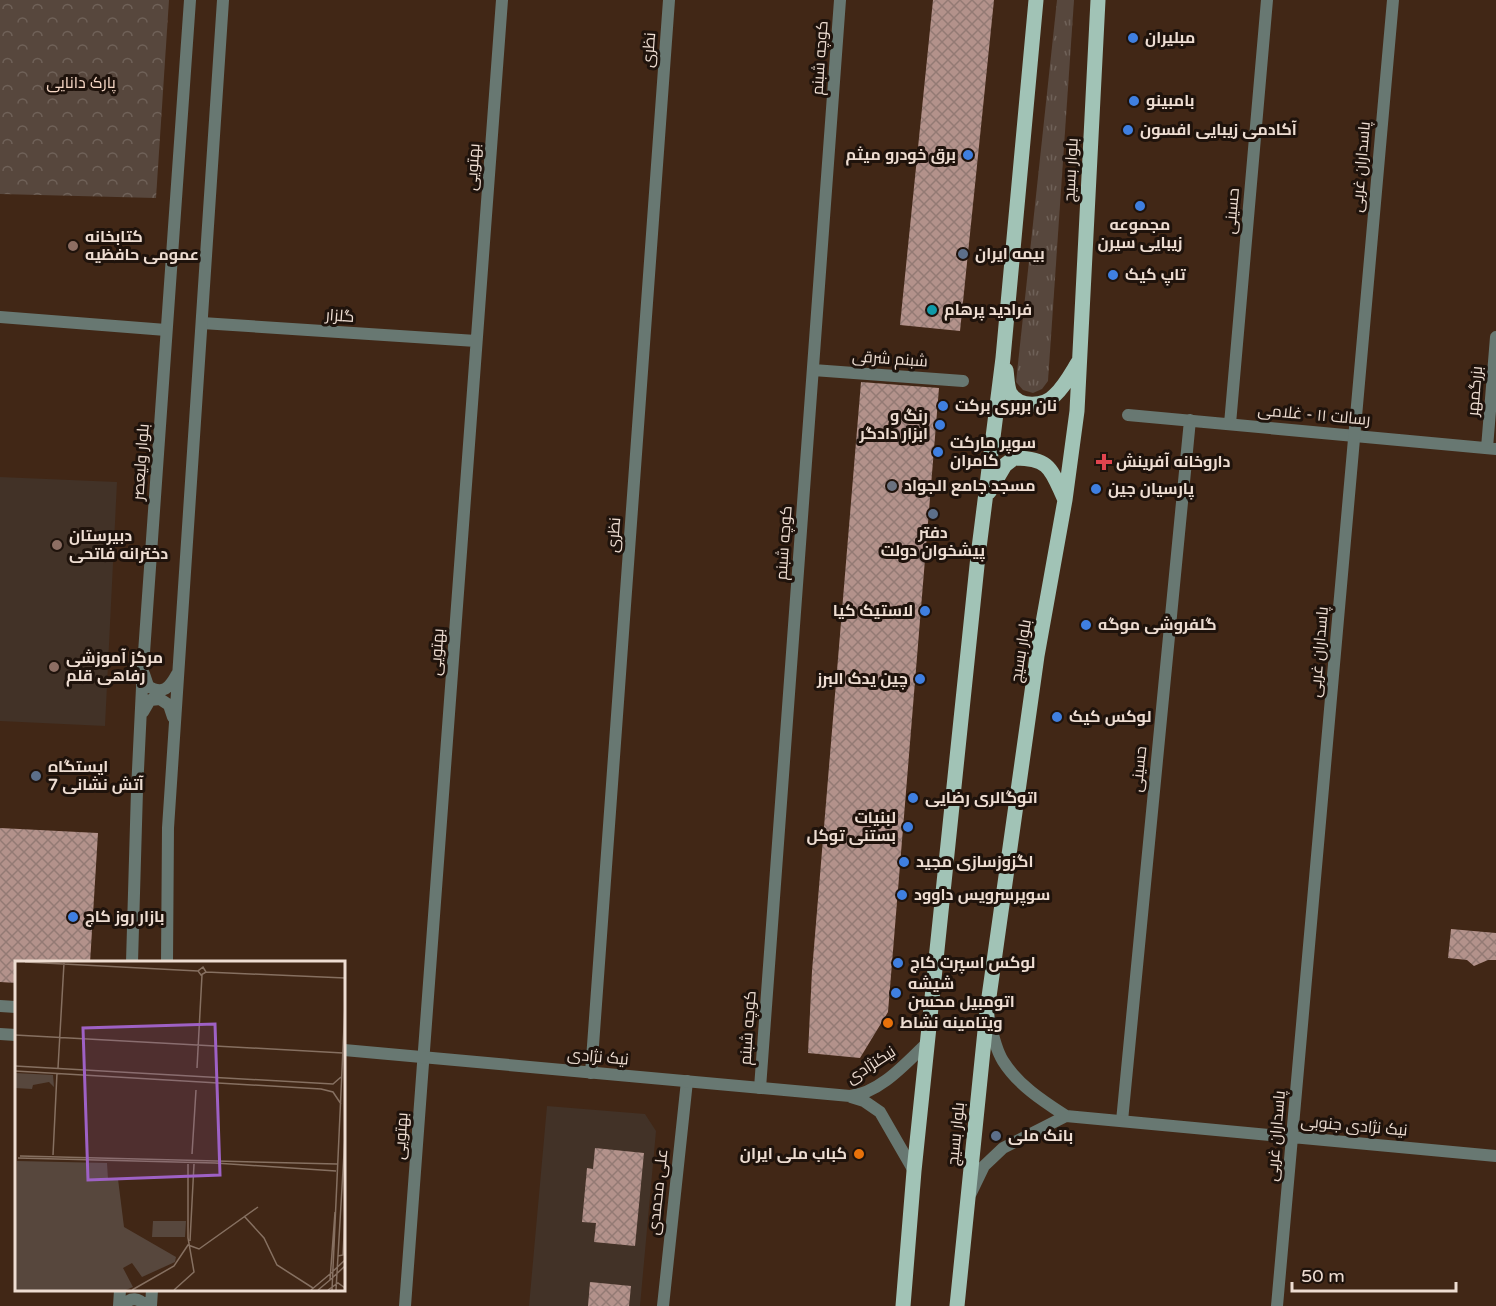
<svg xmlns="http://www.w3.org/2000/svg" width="1496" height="1306" font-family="'Varela Round',Cairo,sans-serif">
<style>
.education{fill:#423227}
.grass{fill:url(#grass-tufts)}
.forest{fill:url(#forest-crowns)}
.building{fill:url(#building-cross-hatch)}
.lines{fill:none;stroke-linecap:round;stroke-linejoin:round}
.minor{stroke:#687872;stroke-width:12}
.tertiary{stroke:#687872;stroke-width:12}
.primary{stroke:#a1c3b6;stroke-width:15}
.shop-dot{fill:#3f7fe0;stroke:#1f130c;stroke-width:2}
.education-dot{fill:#8d6e63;stroke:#1f130c;stroke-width:2}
.service-dot{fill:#5c6f8a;stroke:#1f130c;stroke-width:2}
.culture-dot{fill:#0f9aa8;stroke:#1f130c;stroke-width:2}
.health-dot{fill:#e0444e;stroke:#1f130c;stroke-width:2}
.worship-dot{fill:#6b7280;stroke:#1f130c;stroke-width:2}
.food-dot{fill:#e8710a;stroke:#1f130c;stroke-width:2}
.labels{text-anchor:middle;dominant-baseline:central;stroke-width:6;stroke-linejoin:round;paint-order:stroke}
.poi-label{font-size:16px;font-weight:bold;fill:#eeddd2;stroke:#1f130c;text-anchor:start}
.street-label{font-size:16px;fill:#eeddd2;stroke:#1f130c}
.park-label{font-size:16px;fill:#f8d9c7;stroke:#1f130c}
.inset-road{fill:none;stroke:#867061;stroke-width:1.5}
.view{fill:#9e61c5;fill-opacity:0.15;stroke:#9e61c5;stroke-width:3}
.inset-edge{fill:none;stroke:#eeddd2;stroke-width:3}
</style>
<defs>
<pattern id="grass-tufts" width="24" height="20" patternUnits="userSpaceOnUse" patternTransform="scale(1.5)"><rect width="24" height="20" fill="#57473d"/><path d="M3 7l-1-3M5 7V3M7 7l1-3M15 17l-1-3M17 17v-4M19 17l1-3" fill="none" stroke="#6f6158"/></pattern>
<pattern id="forest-crowns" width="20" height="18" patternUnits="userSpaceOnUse" patternTransform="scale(1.5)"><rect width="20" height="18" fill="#57473d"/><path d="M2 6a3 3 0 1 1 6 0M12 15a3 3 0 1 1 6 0" fill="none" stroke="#6f6158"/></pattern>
<pattern id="building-cross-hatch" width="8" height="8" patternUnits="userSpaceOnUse" patternTransform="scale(1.5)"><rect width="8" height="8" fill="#b3928b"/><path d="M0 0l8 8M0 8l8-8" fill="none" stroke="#937a74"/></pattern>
</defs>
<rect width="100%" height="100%" fill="#412716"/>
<path class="education" d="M0,477L117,482L105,726L0,721Z
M547,1106L645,1114L656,1131L640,1306H529Z"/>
<path class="grass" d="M1057,0H1074L1048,381L1042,389L1033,393L1023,390L1016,382Z"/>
<path class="forest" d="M0,0H169L156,198L0,194Z"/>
<path class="building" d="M933,0H994L960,331L900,325Z
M861,382L939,388L888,1012L860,1058L808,1053L812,971Z
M0,828L98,833L90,963H16V983L0,982Z
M1451,929L1496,933V960H1488L1474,966L1467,960L1448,958Z
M595,1148L644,1153L635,1246L594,1242L596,1223L582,1222L587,1168L593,1169Z
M590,1282L631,1286L629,1306H588Z"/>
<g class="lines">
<path class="minor" d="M0,317L166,330
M202,323L476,341
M813,370L963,381
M1128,415L1496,449
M1230,424L1267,0
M1487,448L1496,337
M591,1073L669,0
M760,1088L840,0
M1122,1121L1190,420
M405,1306L502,0
M663,1306L687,1081"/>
<path class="tertiary" d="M144,674L148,686C163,696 170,687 177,674
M143,712L150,700L160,699L169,705L173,717
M132,962L137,790L143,667L190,0
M167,962L168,828L223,0
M0,1006L16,1007
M989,1017C992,1031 995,1048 1003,1061C1018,1085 1043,1101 1066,1116L1496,1156
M0,1034L16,1035
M344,1050L850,1096C880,1093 906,1063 927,1043
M851,1097L864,1101L880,1112L914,1171
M971,1193L984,1166L1003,1148L1066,1116
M119,1306L120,1290
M124,1306C130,1296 139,1298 146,1306
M151,1306L152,1290
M1277,1306L1393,0"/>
<path class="primary" d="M1006,370C1007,376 1007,387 1010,393C1019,408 1044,407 1055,395C1065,386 1072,372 1079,361
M989,492L1005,465L1014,458C1051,458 1051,470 1065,500
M903,1306L914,1171L978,556L1003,358L1036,0
M957,1306L987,1011L1037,656L1065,500L1077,411L1098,0"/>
</g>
<g class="shop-dot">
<circle cx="1133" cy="38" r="6"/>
<circle cx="1134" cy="101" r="6"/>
<circle cx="1128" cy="130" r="6"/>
<circle cx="968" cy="155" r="6"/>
<circle cx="1140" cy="206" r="6"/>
<circle cx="1113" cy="275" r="6"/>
<circle cx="943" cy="406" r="6"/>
<circle cx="940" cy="425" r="6"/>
<circle cx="938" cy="452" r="6"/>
<circle cx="1096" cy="489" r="6"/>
<circle cx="925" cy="611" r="6"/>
<circle cx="1086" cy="625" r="6"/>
<circle cx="920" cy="679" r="6"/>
<circle cx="1057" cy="717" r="6"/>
<circle cx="913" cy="798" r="6"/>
<circle cx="908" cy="827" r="6"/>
<circle cx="904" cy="862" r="6"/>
<circle cx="902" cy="895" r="6"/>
<circle cx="73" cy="917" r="6"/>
<circle cx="898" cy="963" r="6"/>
<circle cx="896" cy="993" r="6"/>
</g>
<g class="education-dot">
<circle cx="73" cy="246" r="6"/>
<circle cx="57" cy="545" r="6"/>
<circle cx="54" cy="667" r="6"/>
</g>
<g class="service-dot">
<circle cx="963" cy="254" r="6"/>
<circle cx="933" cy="514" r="6"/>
<circle cx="36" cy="776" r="6"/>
<circle cx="996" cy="1136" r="6"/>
</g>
<circle class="culture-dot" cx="932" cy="310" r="6"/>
<path class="health-dot" d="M1101 453h6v6h6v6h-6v6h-6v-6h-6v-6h6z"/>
<circle class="worship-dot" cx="892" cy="486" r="6"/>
<g class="food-dot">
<circle cx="888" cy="1023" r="6"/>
<circle cx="859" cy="1154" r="6"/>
</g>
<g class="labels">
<g class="poi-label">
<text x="1145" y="38">مبلیران</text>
<text x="1146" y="101">بامبینو</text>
<text x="1140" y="130">آکادمی زیبایی افسون</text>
<text x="956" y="155" text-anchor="end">برق خودرو میثم</text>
<text x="1140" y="225" text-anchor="middle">مجموعه<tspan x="1140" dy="18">زیبایی سیرن</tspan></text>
<text x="85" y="237">کتابخانه<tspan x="85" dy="18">عمومی حافظیه</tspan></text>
<text x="975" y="254">بیمه ایران</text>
<text x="1125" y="275">تاپ کیک</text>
<text x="944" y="310">فرادید پرهام</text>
<text x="955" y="406">نان بربری برکت</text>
<text x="928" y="416" text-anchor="end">رنگ و<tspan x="928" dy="18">ابزار دادگر</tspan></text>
<text x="950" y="443">سوپر مارکت<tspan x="950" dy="18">کامران</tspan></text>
<text x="1116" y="462">داروخانه آفرینش</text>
<text x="904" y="486">مسجد جامع الجواد</text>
<text x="1108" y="489">پارسیان جین</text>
<text x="933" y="533" text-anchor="middle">دفتر<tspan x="933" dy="18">پیشخوان دولت</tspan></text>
<text x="69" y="536">دبیرستان<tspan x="69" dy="18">دخترانه فاتحی</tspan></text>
<text x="913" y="611" text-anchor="end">لاستیک کیا</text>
<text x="1098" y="625">گلفروشی موگه</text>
<text x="66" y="658">مرکز آموزشی<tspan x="66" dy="18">رفاهی قلم</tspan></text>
<text x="908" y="679" text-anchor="end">چین یدک البرز</text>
<text x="1069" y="717">لوکس کیک</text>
<text x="48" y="767">ایستگاه<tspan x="48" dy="18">آتش نشانی 7</tspan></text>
<text x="925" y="798">اتوگالری رضایی</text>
<text x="896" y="818" text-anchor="end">لبنیات<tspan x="896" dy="18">بستنی توکل</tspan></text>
<text x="916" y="862">اگزوزسازی مجید</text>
<text x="914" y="895">سوپرسرویس داوود</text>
<text x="85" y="917">بازار روز کاج</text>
<text x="910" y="963">لوکس اسپرت کاج</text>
<text x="908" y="984">شیشه<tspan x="908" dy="18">اتومبیل محسن</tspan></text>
<text x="900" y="1023">ویتامینه نشاط</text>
<text x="1008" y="1136">بانک ملی</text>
<text x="847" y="1154" text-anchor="end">کباب ملی ایران</text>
</g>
<g class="street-label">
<text transform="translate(649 50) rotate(-86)">نظری</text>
<text transform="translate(820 58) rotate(-86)">کوچه شبنم</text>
<text transform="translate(473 167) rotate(-86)">بهتویی</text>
<text transform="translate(1361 167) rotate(-85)">پاسداران غربی</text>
<text transform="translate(1071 170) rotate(-87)">بلوار بسیج</text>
<text transform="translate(1232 211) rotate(-85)">حسینی</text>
<text transform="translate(340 316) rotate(4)">گلزار</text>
<text transform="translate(890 359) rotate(4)">شبنم شرقی</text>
<text transform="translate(1475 391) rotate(-85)">بزرگمهر</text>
<text transform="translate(1314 415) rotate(5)">رسالت ۱۱ - غلامی</text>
<text transform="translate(141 462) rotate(-86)">بلوار ولیعصر</text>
<text transform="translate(614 535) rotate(-86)">نظری</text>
<text transform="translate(784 543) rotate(-86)">کوچه شبنم</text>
<text transform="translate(1021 651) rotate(-81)">بلوار بسیج</text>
<text transform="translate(437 652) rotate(-86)">بهتویی</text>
<text transform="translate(1319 652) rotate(-85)">پاسداران غربی</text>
<text transform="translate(1139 769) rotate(-84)">حسینی</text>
<text transform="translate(748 1028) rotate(-86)">کوچه شبنم</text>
<text transform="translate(598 1057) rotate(5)">نیک نژادی</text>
<text transform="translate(871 1065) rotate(-33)">نیکنژادی</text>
<text transform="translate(1354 1126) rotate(5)">نیک نژادی جنوبی</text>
<text transform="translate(956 1134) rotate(-84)">بلوار بسیج</text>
<text transform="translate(401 1136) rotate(-86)">بهتویی</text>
<text transform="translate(1276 1136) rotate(-85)">پاسداران غربی</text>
<text transform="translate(658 1192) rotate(-84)">علی محمدی</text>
</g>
<g class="park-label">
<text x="81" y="83">پارک دانایی</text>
</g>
</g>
<g transform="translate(15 961)">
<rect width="330" height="330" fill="#412716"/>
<path d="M0,112L38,114L39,126L34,121L18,124L17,128L0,127Z" fill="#57473d"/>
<path d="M2,200L92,202L93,218H103L109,266L161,296L160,301L127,316L117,302L108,307L118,326L111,329H0Z" fill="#57473d"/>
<path d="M138,260H171L170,276H137Z" fill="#57473d"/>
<path class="inset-road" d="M10,1L183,10M191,11L188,6L183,10L186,14L191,11L330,17M0,74L328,92M0,105L318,123L326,116M43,107L49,2M182,107L187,14M0,110L306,128L318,131L326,143M177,193L181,129M38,194L42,112M5,195L322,203M3,197L200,202L321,210M229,255L249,277L262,304L298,327M175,280L179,203M323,295L328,294L330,254M315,313L330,299M315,319L330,305M117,329L159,305L173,284L184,288L243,246M159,329L179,311L173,277V203M296,329L315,313M303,329L315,319L320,251M313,329L323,322L330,327M317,329L330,43M321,329L330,175"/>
<path class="view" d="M200,63L205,214L73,219L68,67Z"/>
<rect width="330" height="330" class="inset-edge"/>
</g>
<path d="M1292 1282v9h164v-9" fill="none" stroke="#eeddd2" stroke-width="3"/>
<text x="1301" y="1282" font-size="18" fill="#eeddd2" stroke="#1f130c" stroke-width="4.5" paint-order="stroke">50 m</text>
</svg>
